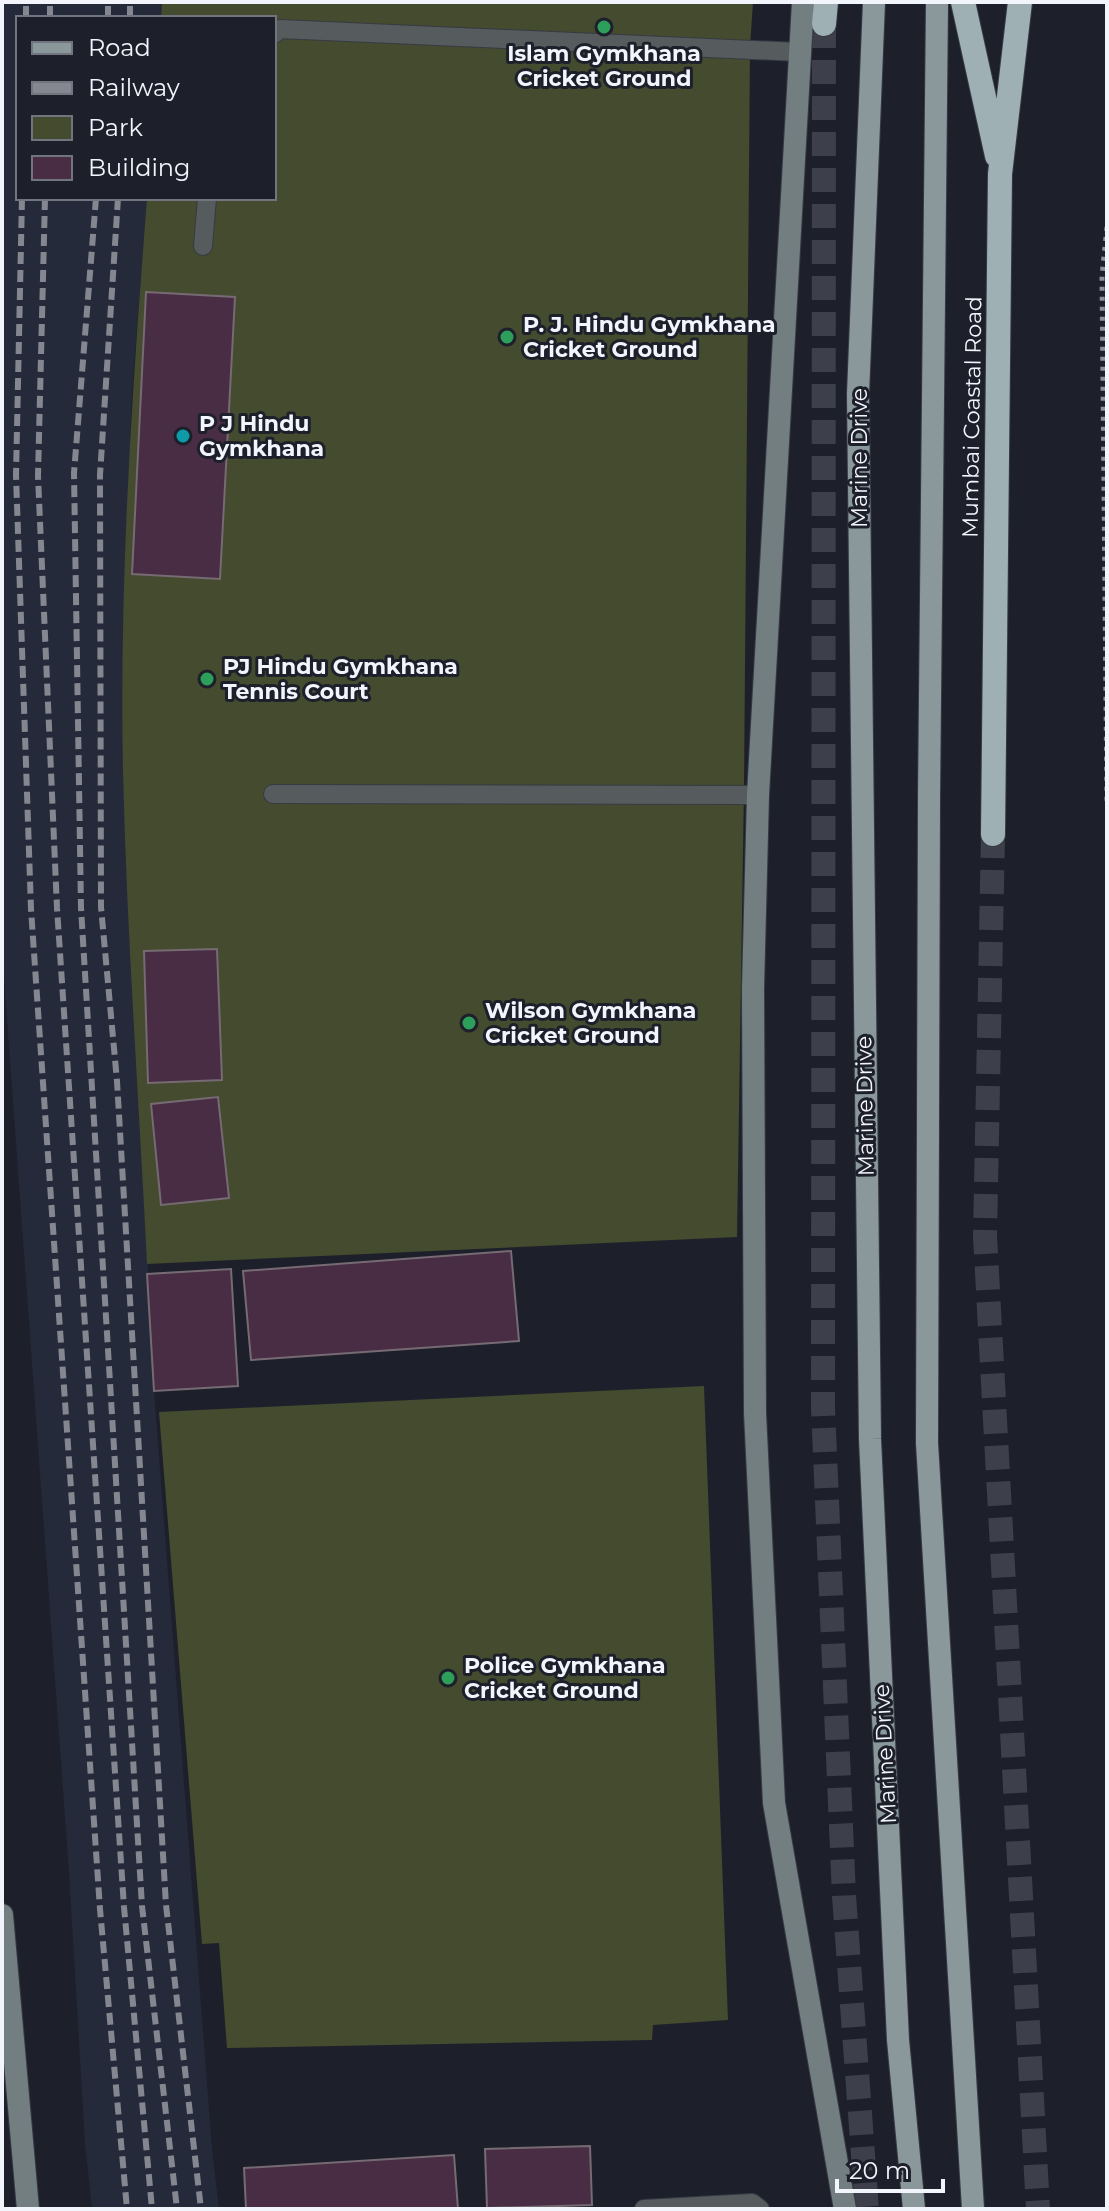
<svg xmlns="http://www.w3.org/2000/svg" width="1109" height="2211" font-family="Montserrat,sans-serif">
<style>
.built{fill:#242a39}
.green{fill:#444b2e}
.building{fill:#482d44;stroke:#766a73;stroke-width:2}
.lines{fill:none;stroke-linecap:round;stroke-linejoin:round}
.motorway-tunnel{stroke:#3d404a;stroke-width:24;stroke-dasharray:24 12;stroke-linecap:butt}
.service-casing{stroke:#373a44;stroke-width:20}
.secondary-casing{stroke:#373a44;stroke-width:24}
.primary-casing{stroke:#373a44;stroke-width:24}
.motorway-casing{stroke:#373a44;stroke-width:26}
.path{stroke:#8e919a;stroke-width:5;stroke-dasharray:4 6;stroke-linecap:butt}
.service{stroke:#565c5e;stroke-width:18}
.secondary{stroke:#737e81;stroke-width:22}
.primary{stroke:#8a989c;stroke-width:22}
.motorway{stroke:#9fb0b5;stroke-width:24}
.rail{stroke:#848790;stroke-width:6;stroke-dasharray:12 6;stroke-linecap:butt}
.leisure-dot{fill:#2e9e5b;stroke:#1d202b;stroke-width:3}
.culture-dot{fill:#0f9aa8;stroke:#1d202b;stroke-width:3}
.labels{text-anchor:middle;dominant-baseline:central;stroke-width:6;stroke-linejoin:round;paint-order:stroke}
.poi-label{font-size:22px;font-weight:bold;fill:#f2f5fc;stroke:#1d202b;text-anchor:start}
.street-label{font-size:22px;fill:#f2f5fc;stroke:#1d202b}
</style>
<rect width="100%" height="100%" fill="#1d202b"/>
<path class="built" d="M2,2H162L161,18H18V198H147L132,393L125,583L123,773L154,1391L212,2149L219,2209H92L85,2143L69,1872L2,950Z"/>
<path class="green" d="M162,2H753L750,47L744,788L737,1237L147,1264C139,1101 127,937 123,773C119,582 132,389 147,198H274V18H161Z
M704,1386L728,2020L653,2025L652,2040L227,2048L219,1943L202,1944L159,1412Z"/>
<path class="building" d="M146,292L235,297L220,579L132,574Z
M217,949L222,1080L148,1083L144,951Z
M218,1097L229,1198L161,1205L151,1104Z
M511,1251L519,1341L251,1360L243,1271Z
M231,1269L238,1386L154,1391L147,1274Z
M590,2146L592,2205L487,2208L485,2149Z
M454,2155L458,2209H246L244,2168Z"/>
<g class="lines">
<path class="motorway-tunnel" d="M824,24L823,1408L844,1896L867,2209
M993,834L985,1236L1038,2209"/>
<defs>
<path id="service" d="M274,34L280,29L799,52
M203,246L207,198
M273,794L758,795
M644,2209L752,2203L760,2209"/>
<path id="secondary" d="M803,2L758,795L753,988L755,1413L774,1803L845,2209
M2,1915L28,2209"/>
<path id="primary" d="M874,2L858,394L870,1439L898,2040L914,2209
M937,2L929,797L927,1443L973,2209"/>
<path id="motorway" d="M963,2L997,156
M824,24L826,2
M993,834L1000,174L1020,2"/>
</defs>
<use href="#service" class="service-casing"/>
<use href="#secondary" class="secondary-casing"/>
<use href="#primary" class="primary-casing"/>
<use href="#motorway" class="motorway-casing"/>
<path class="path" d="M1107,227L1102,276L1107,806"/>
<use href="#service" class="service"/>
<use href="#secondary" class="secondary"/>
<use href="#primary" class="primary"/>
<use href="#motorway" class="motorway"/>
<path class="rail" d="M26,18V2
M50,18V2
M108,18V2
M130,18V2
M22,198L16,475L31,909L100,1909L127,2209
M45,198L38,476L57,908L124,1907L152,2209
M96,198L74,473L81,908L142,1906L177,2209
M118,198L100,475L101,907L117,1081L166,1905L201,2209"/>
</g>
<g class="leisure-dot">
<circle cx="604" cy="27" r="8"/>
<circle cx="507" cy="337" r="8"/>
<circle cx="207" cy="679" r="8"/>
<circle cx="469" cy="1023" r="8"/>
<circle cx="448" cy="1678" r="8"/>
</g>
<circle class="culture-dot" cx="183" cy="436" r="8"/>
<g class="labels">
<g class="poi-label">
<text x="604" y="53" text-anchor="middle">Islam Gymkhana<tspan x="604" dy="25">Cricket Ground</tspan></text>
<text x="523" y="324">P. J. Hindu Gymkhana<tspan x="523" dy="25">Cricket Ground</tspan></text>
<text x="199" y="423">P J Hindu<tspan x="199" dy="25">Gymkhana</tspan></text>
<text x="223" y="666">PJ Hindu Gymkhana<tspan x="223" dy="25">Tennis Court</tspan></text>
<text x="485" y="1010">Wilson Gymkhana<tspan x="485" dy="25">Cricket Ground</tspan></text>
<text x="464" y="1665">Police Gymkhana<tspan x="464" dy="25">Cricket Ground</tspan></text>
</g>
<g class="street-label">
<text transform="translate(972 417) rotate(-89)">Mumbai Coastal Road</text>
<text transform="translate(859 458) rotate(-90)">Marine Drive</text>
<text transform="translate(865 1106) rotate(-91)">Marine Drive</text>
<text transform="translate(885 1754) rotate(-93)">Marine Drive</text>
</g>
</g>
<rect width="1109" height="2211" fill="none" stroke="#f2f5fc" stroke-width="8"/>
<rect x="16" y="16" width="260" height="184" fill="#1d202b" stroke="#72757f" stroke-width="2"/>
<rect x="32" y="42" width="40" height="12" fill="#8a989c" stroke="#72757f" stroke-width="2"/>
<text x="88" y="56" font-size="24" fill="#f2f5fc">Road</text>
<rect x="32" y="82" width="40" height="12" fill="#848790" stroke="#72757f" stroke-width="2"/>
<text x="88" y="96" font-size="24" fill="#f2f5fc">Railway</text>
<rect x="32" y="116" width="40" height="24" fill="#444b2e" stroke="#72757f" stroke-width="2"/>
<text x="88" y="136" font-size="24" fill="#f2f5fc">Park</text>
<rect x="32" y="156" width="40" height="24" fill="#482d44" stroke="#72757f" stroke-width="2"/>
<text x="88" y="176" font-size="24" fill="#f2f5fc">Building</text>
<path d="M837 2179v12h106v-12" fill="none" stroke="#f2f5fc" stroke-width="4"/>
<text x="849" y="2179" font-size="24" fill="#f2f5fc" stroke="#1d202b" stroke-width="6" paint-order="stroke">20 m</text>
</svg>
